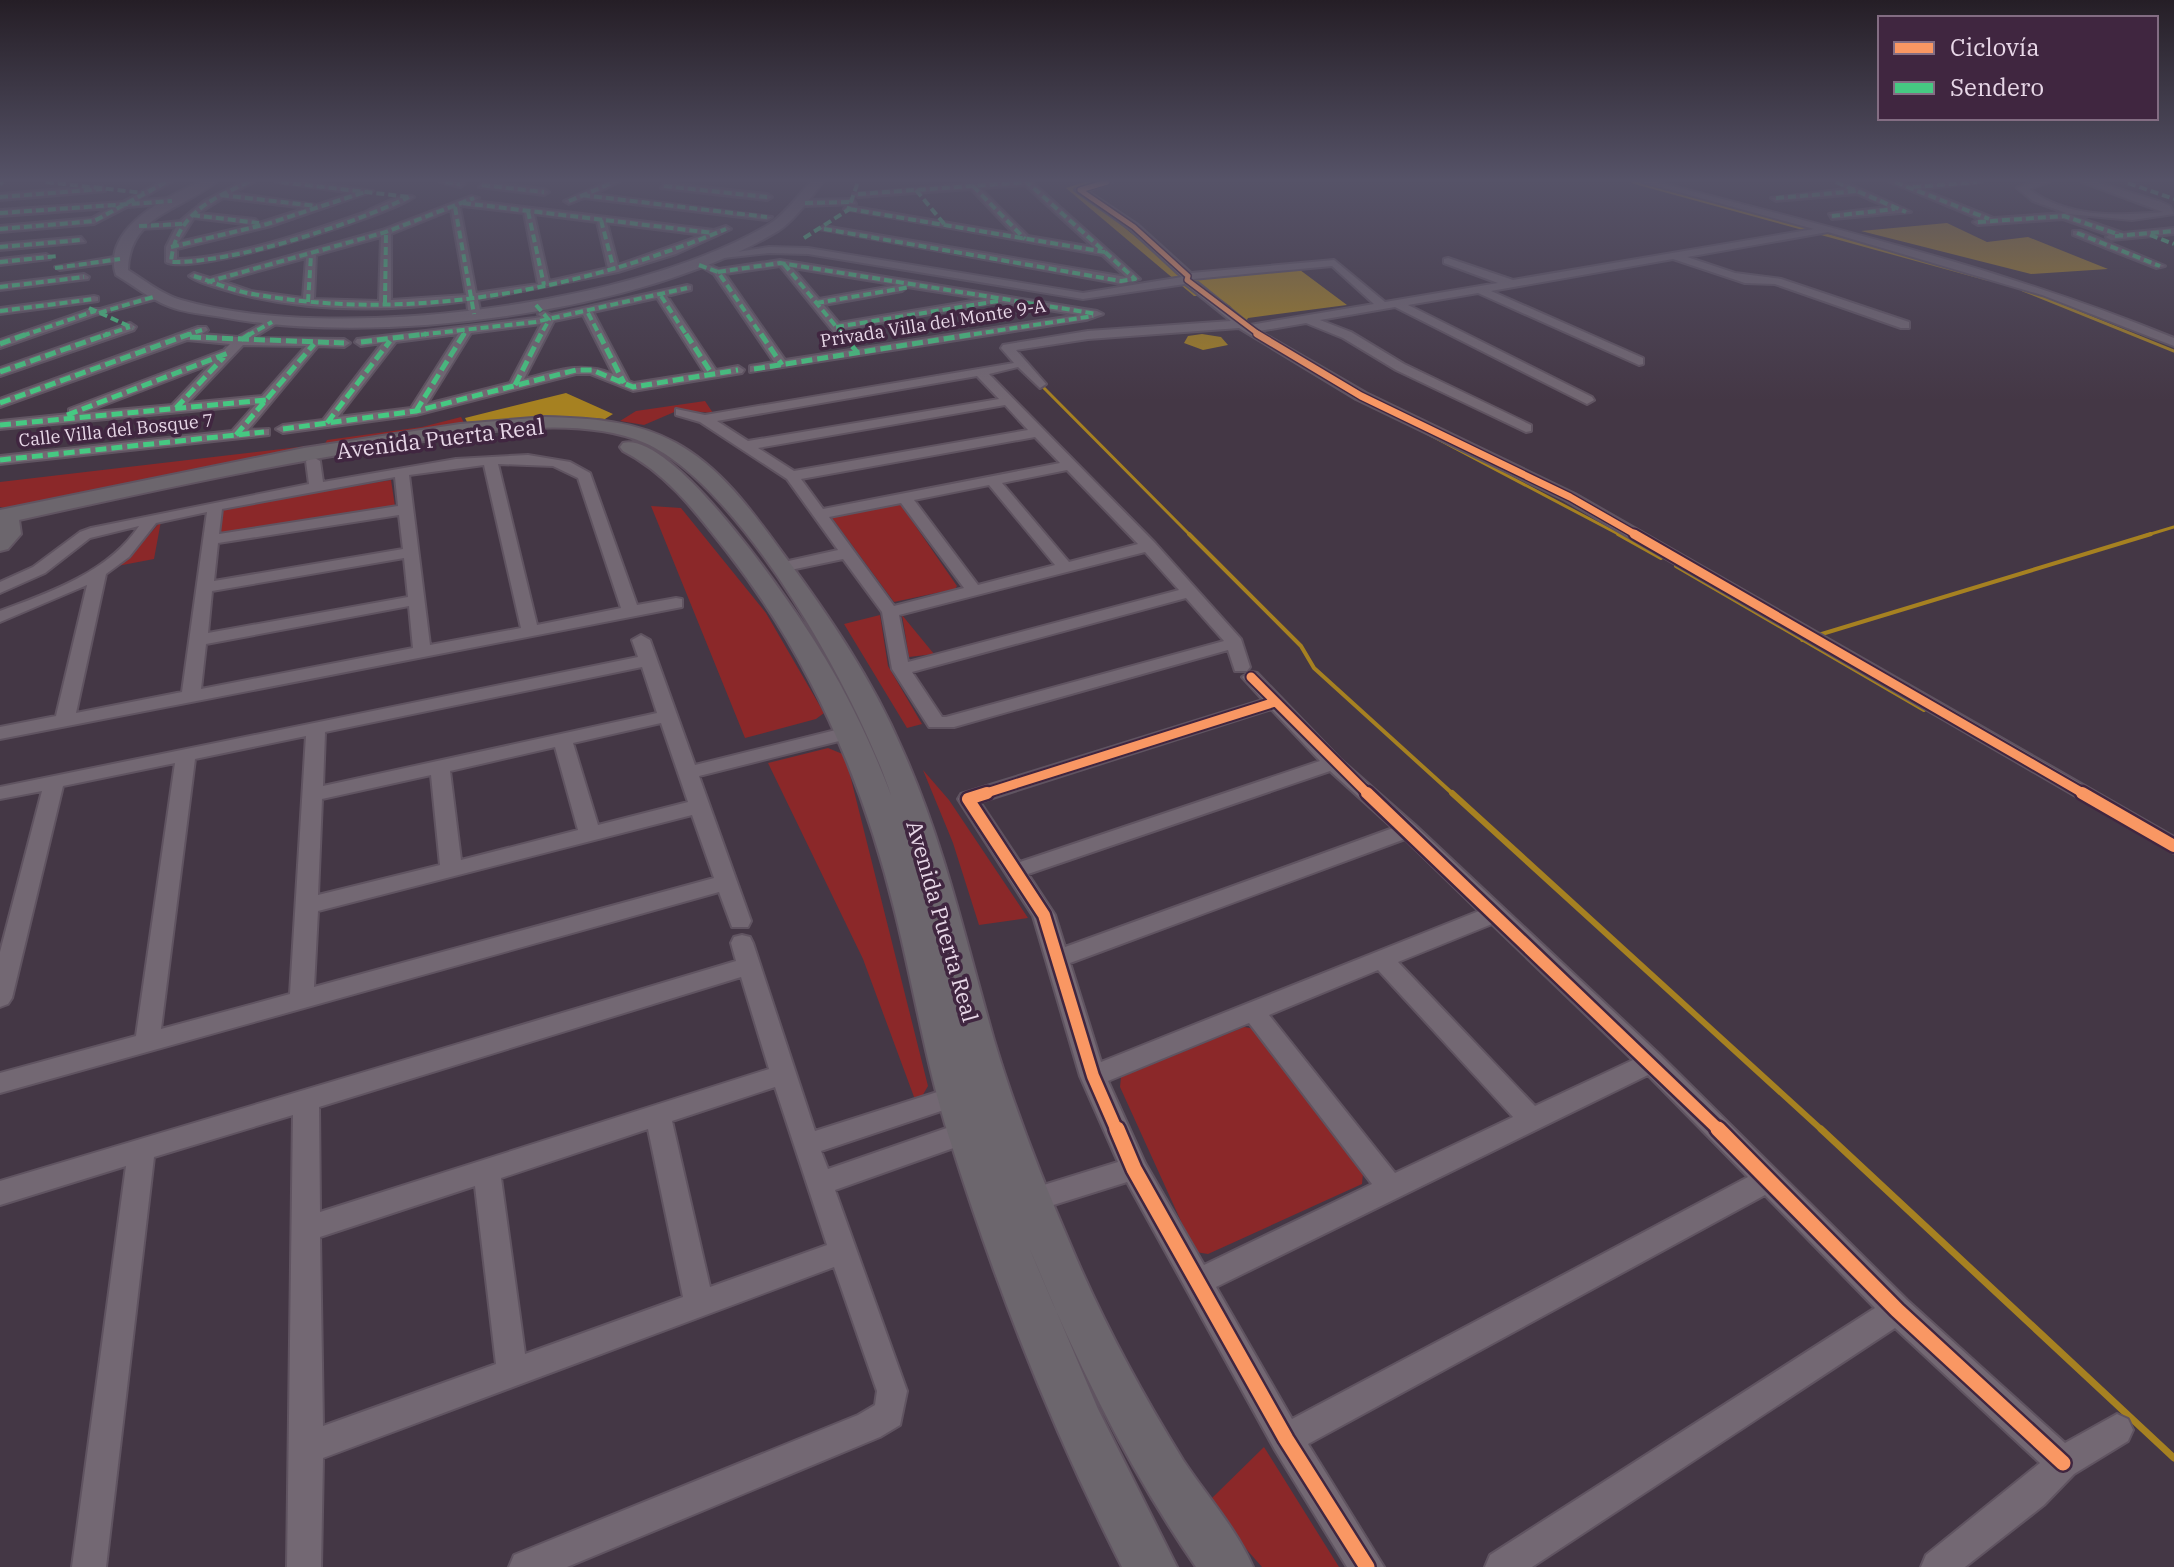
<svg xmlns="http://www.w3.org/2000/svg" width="2174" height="1567" font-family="'IBM Plex Serif',serif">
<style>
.green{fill:#8b2829}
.water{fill:#a68121}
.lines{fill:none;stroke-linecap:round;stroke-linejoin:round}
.stream-far3{stroke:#a68121;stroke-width:3}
.stream-far2{stroke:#a68121;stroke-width:4}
.stream-far1{stroke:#a68121;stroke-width:6}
.stream{stroke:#a68121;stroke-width:7}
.canal{fill:#a68121;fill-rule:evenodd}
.minor-casing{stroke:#605461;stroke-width:4}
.tertiary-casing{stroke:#605461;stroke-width:4}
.secondary-casing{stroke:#605461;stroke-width:4}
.minor{fill:#736873;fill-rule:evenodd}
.tertiary{fill:#736873;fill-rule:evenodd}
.secondary{fill:#6c666d;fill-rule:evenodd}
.quiet-far1{stroke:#46c982;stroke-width:4;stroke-dasharray:8 4;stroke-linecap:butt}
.quiet{stroke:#46c982;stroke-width:5;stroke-dasharray:11 5;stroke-linecap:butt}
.cycleway-far4-casing{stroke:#402640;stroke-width:8}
.cycleway-far3-casing{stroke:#402640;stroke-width:10}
.cycleway-far2-casing{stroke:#402640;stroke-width:13}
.cycleway-far1-casing{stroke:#402640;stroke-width:17}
.cycleway-casing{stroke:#402640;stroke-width:20}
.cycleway-far4{stroke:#f99763;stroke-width:5}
.cycleway-far3{stroke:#f99763;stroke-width:7}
.cycleway-far2{stroke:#f99763;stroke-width:9}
.cycleway-far1{stroke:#f99763;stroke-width:12}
.cycleway{stroke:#f99763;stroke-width:15}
.labels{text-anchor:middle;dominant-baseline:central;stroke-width:7;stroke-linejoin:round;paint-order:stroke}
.far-street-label{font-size:18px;fill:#e8d8e8;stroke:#402640}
.street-label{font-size:22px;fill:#e8d8e8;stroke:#402640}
</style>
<rect width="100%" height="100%" fill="#443745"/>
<path class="green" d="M705,401L713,413L679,410L644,425L620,421L636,411Z
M461,417L465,425L214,465L12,510L0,507V482L325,444L327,440L422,427Z
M391,480L395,506L392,508L219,534L222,509L227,507Z
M894,503L901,505L957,586L955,589L894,602L832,518Z
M651,506L681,508L766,613L824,713L816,719L745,738Z
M161,521L154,559L112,567L136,550Z
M880,615L888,666L922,724L907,728L844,624Z
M902,615L934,654L909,657Z
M828,748L845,755L928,1086L917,1105L863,959L768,763Z
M923,770L949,800L1028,918L979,925L953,843Z
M1244,1027L1256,1029L1363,1173L1362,1184L1208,1254L1195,1252L1120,1087L1121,1077Z
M1264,1447L1339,1567H1262L1240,1542L1211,1499Z"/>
<path class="water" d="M1947,223L1987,242L2028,237L2108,269L2031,274L1861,231Z
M1296,267L1347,305L1248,318L1245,323L1230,306L1193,280Z
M1202,334L1221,337L1228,345L1203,350L1184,343L1188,336Z
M566,393L613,414L605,419L557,416L467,422L465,418Z"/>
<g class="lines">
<path class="stream-far3" d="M1633,182L1987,279
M2023,290L2174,351
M1040,384L1191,536
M1415,427L1622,536
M2144,536L2174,527"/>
<path class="stream-far2" d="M1189,534L1301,646L1314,668L1454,795
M1618,534L1661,558
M1676,566L1924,710
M1802,640L2151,534"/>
<path class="stream-far1" d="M1452,793L1823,1131"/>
<path class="stream" d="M1821,1129L2174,1458"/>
<path class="canal" d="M1085,182H1100L1078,189L1202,292V296H1194L1066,188Z"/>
<defs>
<path id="minor" d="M160,182H171L139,200L172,198L175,203L127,207L94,224L0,232V226L92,218L110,208L0,216V210L123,202Z
M242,182H254L232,193L317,205L353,193L276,182H304L373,191L271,226L177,249V259C230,259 311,231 363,213C375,208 403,191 414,197C388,217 189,277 166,262V247L176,227L139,229L134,226L180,221L204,201ZM223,198L306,208L259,223L255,219L199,213ZM194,218L252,225L179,242Z
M440,182H462L465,184L460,187Z
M482,182L544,189L549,192L544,195L479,187Z
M607,182H619L594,194L772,217L767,220L584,198L569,204L564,201Z
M991,182H1032L1140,279L1121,284L819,229L824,226L1126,277L1102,255L844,209L849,206L1014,234L971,189L858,197L853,194ZM1025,185L1093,247L1028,236L980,188Z
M1098,182H1112L1087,191L1138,225L1191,273L1334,260L1385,302L1498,283L1444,263V259L1448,258L1513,280L1814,229L1642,182H1657C1832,228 2006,269 2174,338V346L2042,295L1828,232L1687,257L1735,273L1781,279L1909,322V328H1901L1775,284L1745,283L1673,259L1491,291L1643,358V364L1639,365L1478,293L1408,305L1592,397L1594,400L1587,404L1395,307L1320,320L1351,332L1404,364L1531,425V431L1526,432L1396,370L1343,338L1306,323L1259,331L1366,393L1575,494L2174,837V853L1565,500L1356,399L1239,328L1088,339L1016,350L1046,384L1040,388L1018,367L989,374L1155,543L1241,639L1250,667L1247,671H1235L1228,650L954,727H929L892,669L882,612L843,559L781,572L773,567L775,564L838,550L787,479L700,422L676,415V409L705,415L1014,363L1001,348L1003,345L1088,331L1231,321L1185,284L1083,299L808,254L769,253L723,258L718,255L769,247L808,248L1083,293L1182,277L1130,229L1075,190ZM1332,266L1374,304L1250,325L1193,279ZM977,376L999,399L748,441L717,421ZM1005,405L1028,430L794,471L758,448ZM1035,437L1060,463L823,509L801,479ZM1067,470L1138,544L1069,562L1002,483ZM989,485L1055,565L978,585L914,500ZM901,503L964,588L894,606L829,517ZM1145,552L1179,590L908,662L899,615ZM1186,598L1224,641L946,717H942L912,672Z
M1890,182L1910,185L1981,182L1921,189L1994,218L2066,213L2033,201L2017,188L2034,182H2049L2029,189C2067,218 2118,216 2163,212L2082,182H2096L2161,202L2170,206L2174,214L2132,220L2068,214L2123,233L2174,228V234L2111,240L2106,237L2109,235L2063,219L1978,225L1973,222L1979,219Z
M664,183L767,194L772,197L767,200L661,188Z
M1847,183L1911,212L1832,219L1829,214L1887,207L1857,194L1776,201L1771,198L1846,189L1842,186Z
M102,186L105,191L0,200V194Z
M471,196L479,198L474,201L714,230L726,226L731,229L676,254L618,272L478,300L480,310L474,313L468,310L467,301C387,312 298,313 222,289C209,285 199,283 189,276L194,273L210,278L382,230ZM463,206L524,213L538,284L476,293L460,207ZM451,210L466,295L391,300V234ZM534,214L597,222L608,268L549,281ZM607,223L703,235L618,265ZM381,237L379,301L314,299L316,255ZM306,258L303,298L251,291L222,281Z
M853,199L856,204L805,206L800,203L805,200Z
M2073,231H2081L2165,266L2156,268L2073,235Z
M81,237L85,242L0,250V244Z
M46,254L51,257L50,259L0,265V259Z
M120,256L124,257V261L60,270L55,267Z
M780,260L1097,311L1103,314L1086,320L750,372V366L774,362L714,274L702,267L707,264L719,269ZM780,266L840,340L844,341L850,337L844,329L999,302L1079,315L785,360L725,274ZM793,268L898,285L819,299ZM907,287L984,299L839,323L824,305L902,291Z
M84,274L89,277L88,279L0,290V284Z
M687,285L691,286V290L667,296L716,370L738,366L744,370L742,373L633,391L590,374H576L416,415L283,433L276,429L283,425L323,420L382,343L361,346L355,342L357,339L535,318L541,317L538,314L544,311L551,315ZM657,298L704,372L634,383L629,381L593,312ZM583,315L613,374C582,361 556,371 524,379L554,321ZM541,324L510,383L427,404L471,333ZM458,334L411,408L338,417L396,342Z
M153,294L157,295V299L95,315L0,348V340L91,309H100Z
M94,296L98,297V301L0,314V308Z
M272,318L278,322L276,324L253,338L344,339L350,343L344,347L318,346L248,430L269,429V435L0,464V456L232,431L255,405L0,429V421L69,414V409L224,350L230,344L187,340L0,407V399L198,327H206L208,330L202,334L238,337ZM243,345L306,346L262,396L188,403ZM211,364L172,405L83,413Z
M130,323L136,327L134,330L0,376V368Z
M528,455L570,462L590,473L637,605L676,598L682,599V607L0,739V727L56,716L87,585L0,622V611C49,593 109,572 139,526L90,538L45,573L0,593V582L33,567L80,532L91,528L309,484L306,461L313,457L320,461L323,482L456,459ZM498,464L553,466L578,478L621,608L537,625ZM484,465L521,628L430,645L409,475ZM395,477L398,506L219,534L222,509ZM207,512L182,692L76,713L106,574L129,557L156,523ZM399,515L403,549L214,581L218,543ZM404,558L408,597L208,633L212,591ZM409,606L413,648L201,689L206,644Z
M641,635L650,640L695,765L852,726L862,732L859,736L699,776L751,921L748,927H732L719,892L0,1093V1073L136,1036L175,763L63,786L12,998L8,1004L0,1007V952L42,791L0,799V787L638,657L632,640ZM642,667L657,713L323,786L325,732ZM661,723L688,802L598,825L573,743ZM306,736L290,994L161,1029L195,759ZM555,747L578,830L461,860L450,771ZM431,775L440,865L318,895L322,799ZM692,815L714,878L314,987L318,911Z
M1251,672L1257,673L1340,759L1415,825L1660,1055L1907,1300L2065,1443L2117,1414L2128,1419L2133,1430L2128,1441L2074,1474L2044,1505L1965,1567H1921L1926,1555L2040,1463L1895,1328L1532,1567H1485L1490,1555L1875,1308L1765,1195L1308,1444L1384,1567H1347L1275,1450L1127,1182L1031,1212L1021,1208L1017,1200L1021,1192L1118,1162L1080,1076L1033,916L958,799L961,794L1263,700L1242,677ZM1271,709L1320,761L1020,862L980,802ZM1330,771L1393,828L1065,947L1055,915L1028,874ZM1405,839L1479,911L1101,1062L1070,963ZM1492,924L1633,1060L1535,1106L1398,962ZM1378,970L1513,1117L1395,1173L1269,1015ZM1249,1023L1372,1184L1204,1265L1145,1163L1108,1081ZM1648,1075L1748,1177L1292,1419L1216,1287Z
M742,935L750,937L753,943L815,1131L956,1086L965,1089L969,1096L965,1103L821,1151L828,1169L967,1121L976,1124L980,1132L976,1140L835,1190L907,1391L900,1425L880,1437L567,1567H509L514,1555L858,1415L875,1405L877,1391L834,1267L323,1458L321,1567H287L293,1115L154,1157L106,1567H72L126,1166L0,1205V1181L736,961L731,943L734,937ZM741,977L769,1069L320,1212L319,1107ZM775,1087L827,1245L710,1287L672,1121ZM648,1129L683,1297L525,1354L501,1178ZM475,1186L496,1364L323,1426L320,1237Z"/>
<path id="tertiary" d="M200,182H216C182,210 129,215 128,270C144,280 163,295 181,300C333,344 632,306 768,225C784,216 798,195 811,182H823C811,197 794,221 778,231C642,313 376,347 222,317C205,314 184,313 168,306C150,299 133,285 116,275C101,229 167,196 200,182Z"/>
<path id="secondary" d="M545,417C591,418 636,421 676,443C722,468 754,514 784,555C829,616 872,679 902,749C944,842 966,942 994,1040C1015,1110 1042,1179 1071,1246C1102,1320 1141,1392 1183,1460C1206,1495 1236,1528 1253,1567H1196C1127,1467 1075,1359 1029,1247L1098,1409L1177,1567H1122L1114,1551C1048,1420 994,1280 950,1140C926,1065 914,988 895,912C863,782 811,659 728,553C697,514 668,474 623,451L620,447L623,443C675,430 800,615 825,658C851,701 873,748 891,795C858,696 742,486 645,443C573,412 463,435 387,447C264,466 141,493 19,520L21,534L8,549L0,551V510L304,448L460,424Z"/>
</defs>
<use href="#minor" class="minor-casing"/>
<use href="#tertiary" class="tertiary-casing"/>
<use href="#secondary" class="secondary-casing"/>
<use href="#minor" class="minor"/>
<use href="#tertiary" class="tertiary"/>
<use href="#secondary" class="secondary"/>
<path class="quiet-far1" d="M46,182L144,193
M249,182C210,199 175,216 171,262C236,263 350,225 409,197
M281,182L409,197
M445,182L460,184
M1836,182L1906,212
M1895,182L1989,219
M2128,183L2174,199
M0,184L3,182
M482,185L544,192
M664,186L767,197
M973,186L1025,239
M1913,187L1977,182
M916,190L945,225
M858,194L1027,182
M221,195L317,206
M582,195L767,217
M0,197L102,189
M1776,198L1857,191
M569,201L614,182
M463,203L713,233
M805,203L853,202
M455,207L474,314
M849,209L1105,252
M528,211L544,285
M0,213L172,201
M192,215L259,223
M1832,216L1895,209
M601,220L614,270
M1978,222L2064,216L2123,236
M139,226L182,224
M0,229L94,221L166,182
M824,229L1121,281L1135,279L1027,182
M2077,233L2160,266
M2150,235L2174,244
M2115,236L2174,231
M804,238L848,210L858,182
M0,247L81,240
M171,247L267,224L368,191
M0,262L58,256
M784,264L844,336
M699,265L718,272L762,336
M55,268L120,259
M718,272L780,263L1097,314
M194,276C213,282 233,291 253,294C410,323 580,290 726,229
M207,282L386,232L474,198
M0,287L84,277
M661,296L687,336
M308,302L311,255
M385,303L386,232
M816,303L910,287
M536,305L549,320L540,336
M89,308L133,328
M0,311L94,299
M99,313L153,297
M588,313L600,336
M836,327L998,301
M22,336L95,311
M103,336L130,327
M184,336L202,330
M247,336L272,322
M409,336L535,322L687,288
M463,336L465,333
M962,336L1093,316"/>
<path class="quiet" d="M599,334L624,383
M686,334L712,374
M761,334L782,365
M842,334L857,352
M190,337L344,343
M241,340L250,334
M361,342L426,334
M0,344L27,334
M754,369L975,334
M0,372L108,334
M515,385L541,334
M0,403L190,334
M176,408L224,357
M416,411L464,334
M67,415L228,353
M327,423L390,341
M0,425L266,400
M283,429L416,411L576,370H592L633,387L738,370
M236,435L314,344
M0,460L264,432"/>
<defs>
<path id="cycleway-far4" d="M1107,182L1080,190L1134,227L1188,276L1187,280L1261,336"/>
<path id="cycleway-far3" d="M1257,334L1361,396L1570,497L1638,536"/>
<path id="cycleway-far2" d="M1634,534L2086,795
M1251,677L1369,795
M980,795L1275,702"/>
<path id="cycleway-far1" d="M987,793L968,799L1044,915L1093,1076L1117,1131
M1367,793L1720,1131
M2082,793L2174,846"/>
<path id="cycleway" d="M1117,1129L1134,1169L1286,1439L1367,1567
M1718,1129L1897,1310L2063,1463"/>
</defs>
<use href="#cycleway-far4" class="cycleway-far4-casing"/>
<use href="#cycleway-far3" class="cycleway-far3-casing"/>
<use href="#cycleway-far2" class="cycleway-far2-casing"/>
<use href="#cycleway-far1" class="cycleway-far1-casing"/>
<use href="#cycleway" class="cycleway-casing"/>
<use href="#cycleway-far4" class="cycleway-far4"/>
<use href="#cycleway-far3" class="cycleway-far3"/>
<use href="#cycleway-far2" class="cycleway-far2"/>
<use href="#cycleway-far1" class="cycleway-far1"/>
<use href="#cycleway" class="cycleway"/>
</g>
<linearGradient id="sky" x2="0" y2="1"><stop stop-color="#251e26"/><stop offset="0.45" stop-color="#565368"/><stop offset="1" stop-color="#565368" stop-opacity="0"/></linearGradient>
<rect width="2174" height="401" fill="url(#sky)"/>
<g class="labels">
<g class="far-street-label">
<text transform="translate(933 323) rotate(-9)">Privada Villa del Monte 9-A</text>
<text transform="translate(116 430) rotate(-6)">Calle Villa del Bosque 7</text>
</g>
<g class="street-label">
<text transform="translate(440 438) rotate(-7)">Avenida Puerta Real</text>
<text transform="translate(943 921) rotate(74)">Avenida Puerta Real</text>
</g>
</g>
<rect x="1878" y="16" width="280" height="104" fill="#402640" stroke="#836d83" stroke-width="2"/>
<rect x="1894" y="42" width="40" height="12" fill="#f99763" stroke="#836d83" stroke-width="2"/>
<text x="1950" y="56" font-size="24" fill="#e8d8e8">Ciclovía</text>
<rect x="1894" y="82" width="40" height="12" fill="#46c982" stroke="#836d83" stroke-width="2"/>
<text x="1950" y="96" font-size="24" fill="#e8d8e8">Sendero</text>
</svg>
